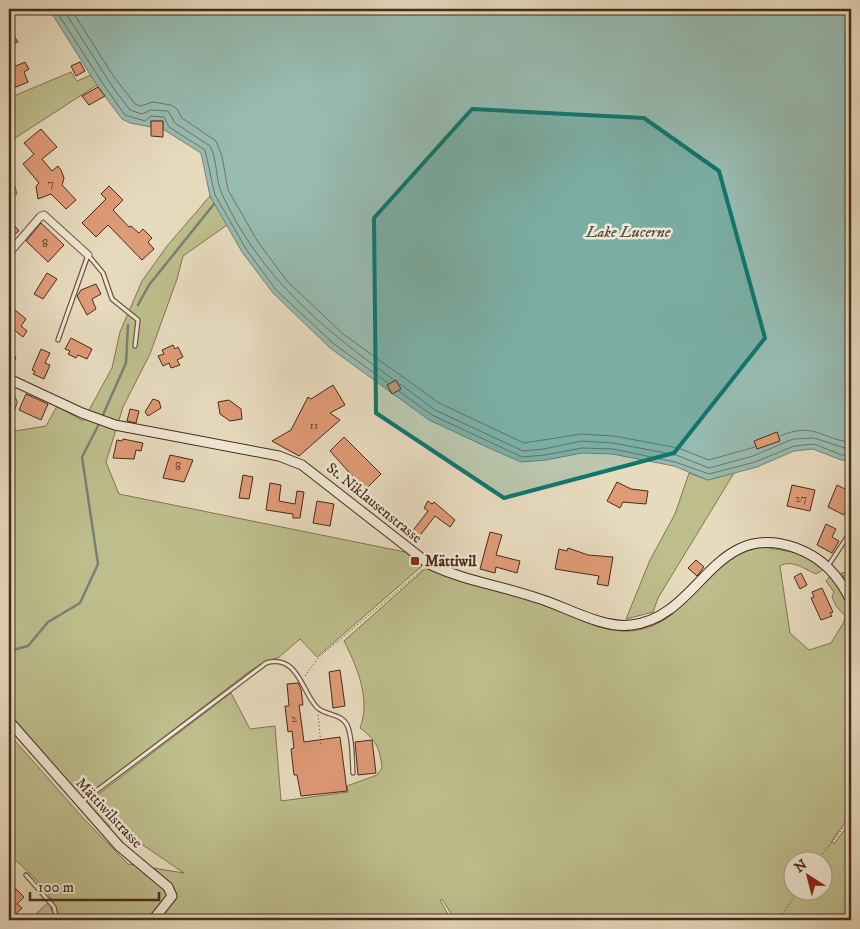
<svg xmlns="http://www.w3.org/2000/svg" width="860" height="929" font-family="'IM FELL DW Pica',serif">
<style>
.green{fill:#bdbe8c;stroke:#837453;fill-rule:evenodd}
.water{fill:#97bbb1;stroke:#788175}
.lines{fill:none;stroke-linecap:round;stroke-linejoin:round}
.shore{stroke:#707266;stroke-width:1}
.stream{stroke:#788175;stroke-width:2.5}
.building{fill:#df9a76;stroke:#492a1a}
.lane-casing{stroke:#705643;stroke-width:5.5}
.street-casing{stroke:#705643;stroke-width:9}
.secondary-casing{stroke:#492a1a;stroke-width:11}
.path{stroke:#492a1a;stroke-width:1;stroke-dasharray:1 2.5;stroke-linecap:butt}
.lane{stroke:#efe8d5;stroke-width:3}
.street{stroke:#efe8d5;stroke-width:7}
.secondary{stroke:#efe8d5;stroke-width:9}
.marked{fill:#0f766e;fill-opacity:0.2;stroke:#0f766e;stroke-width:4;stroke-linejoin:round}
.poi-dot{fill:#8f2418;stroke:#efe8d5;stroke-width:2}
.labels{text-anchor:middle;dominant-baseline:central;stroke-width:5;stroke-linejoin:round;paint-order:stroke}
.number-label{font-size:12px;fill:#6e4631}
.street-label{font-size:15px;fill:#492a1a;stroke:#efe8d5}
.poi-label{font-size:15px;font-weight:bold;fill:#492a1a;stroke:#efe8d5;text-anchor:start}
.water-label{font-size:16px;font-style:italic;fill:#5c4e40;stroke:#efe8d5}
</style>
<rect width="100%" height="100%" fill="#e7dbbe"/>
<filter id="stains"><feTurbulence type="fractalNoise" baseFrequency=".004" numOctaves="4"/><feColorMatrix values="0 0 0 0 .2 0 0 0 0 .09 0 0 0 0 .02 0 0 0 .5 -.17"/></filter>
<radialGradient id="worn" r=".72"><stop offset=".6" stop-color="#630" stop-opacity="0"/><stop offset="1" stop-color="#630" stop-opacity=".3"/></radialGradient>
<path class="green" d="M71,72L77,81L91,75L97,85L9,142V98Z
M9,164L17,194L9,202Z
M210,196L227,225L183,256L177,279L150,354L123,407L106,462L119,494L405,552L422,566L317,657L300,639L278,658L268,660L250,671L95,790L79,796L9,714V432L46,426L57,406L83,421L112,368L120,332L142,281L167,246Z
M689,473L708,480L734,473L658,598L653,612L626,619L650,560L675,514Z
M764,547L804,554L824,569L816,574C804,569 792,559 780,566L790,633L809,650L831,643L844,622L845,616L836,606L832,597L834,592L826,581L830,576L841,587L851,607V814L832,841L834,844L851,821L850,920H781L784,915L782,914L777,920H455L442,899L440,900L451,920H59C56,894 29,873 11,856L9,857V734L83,818L128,864L184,873L112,824L108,827L88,805L91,800L231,693L250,729L275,726L281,801L348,792L347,786L377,775L382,768C380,748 376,740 360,728C371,700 357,666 344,641L426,568C463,582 502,588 539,602C566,612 593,630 622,631C640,632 657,626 671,615C705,589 716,554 764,547ZM792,862H822V892H792Z
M851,571V590L841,573Z
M49,902L55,920H29Z"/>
<path class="water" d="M49,9H851V461L841,460L813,449L794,451L757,467L708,480L674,466L612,454L582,453L546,460L521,462L489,448L429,420L330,348L273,293L242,252L210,196L201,153L163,129V121H151V127L130,123L122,119L98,87Z"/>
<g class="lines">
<path class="shore" d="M55,9L103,84L125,115L145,121L151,116L164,117L169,127L205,150L215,195L246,249L276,290L334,344L388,383
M63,9L114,89L130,110L142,114L151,110L168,111L175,123L210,146C218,161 215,179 222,194C260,277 322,328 394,380
M71,9L114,77L135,104L140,106L153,102L171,105L177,109L182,118L216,141L222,156L228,190L258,242L287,281L343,334L439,403L524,443L581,434L614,436L678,448L709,460L755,447
M400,384L435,410L523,451L544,449L581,441L613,443L676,455L709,468L753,456L793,439L814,438L851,450
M399,391L432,415L522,457L545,455L582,448L613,449L675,462L709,474L755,462L794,446L814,444L842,455L851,456
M780,436C815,421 822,440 851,442"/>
<path class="stream" d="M138,305L149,285L214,204
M102,417L126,363L128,325
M9,651L28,646L48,622L80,603L98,564L82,457L100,422"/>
</g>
<path class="building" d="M9,29L18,42L9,44Z
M25,62L29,69L24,72L28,82L9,90V69Z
M80,62L85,71L76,76L71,66Z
M98,87L105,96L89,105L82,96Z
M151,121H163V137L151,136Z
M41,129L57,147L42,159L52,171L58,166L61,170L64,178L62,185L76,200L66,209L51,194L38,199L36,186L39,183L23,164L34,154L24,143Z
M109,186L123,200L113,210L129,227L131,226L139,233L143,229L152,238L148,242L154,249L142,260L108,225L96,237L82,223L106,199L101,194Z
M9,219L19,231L9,239Z
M41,223L64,245L48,262L26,241Z
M47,273L57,279L43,299L34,294Z
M96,284L101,294L92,299L96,309L87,315L77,296L81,290Z
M9,305L26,319L21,326L27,331L23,337L9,326Z
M71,338L92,349L87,359L78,355L76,358L68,354L70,351L65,349Z
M173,345L175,349L178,347L183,357L177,360L180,365L171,368L169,363L163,366L158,356L164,354L162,350Z
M41,349L50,353L45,363L50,365L44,379L33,374L35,371L32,370Z
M9,354L16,357L10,373H9Z
M396,380L401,389L392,394L387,385Z
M333,385L345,405L330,413L340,420L299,456L272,441L291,430L308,397L311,399Z
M26,394L48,404L41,420L19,410Z
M153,399L159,401L161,408L148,416L145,412Z
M229,400L241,409L242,419L230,421L220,414L218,402Z
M130,409L139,411L136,423L127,421Z
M777,432L780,441L757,449L754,441Z
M344,437L381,474L365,490L330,451Z
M123,439L143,443L141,451L136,450L134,459L113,458L117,440L122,441Z
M170,455L193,460L184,482L163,478Z
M243,475L253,477L249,499L239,498Z
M617,482L631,489L648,491L646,504L623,502L620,508L607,501Z
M270,483L281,485L279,501L295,504L297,491L304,492L300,518H293V514L266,510Z
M792,485L815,490L810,511L787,506Z
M837,485L851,492V514L846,511L844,515L828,507Z
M317,501L334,504L330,526L313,523Z
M428,501L432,504L434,502L455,520L450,527L435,516L418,538L411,533L428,511L424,508Z
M826,524L836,529L832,537L839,541L832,553L817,545Z
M490,532L502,535L496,555L520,561L517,573L496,567L495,573L480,569Z
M568,548L588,555L613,557L608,586L597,584L599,576L555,569L559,549L567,551Z
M696,560L704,567L697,576L688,568Z
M801,573L807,585L800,589L794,577Z
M822,588L833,612L830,613L832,616L821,620L811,598L814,597L812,592Z
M340,670L345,706L333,708L329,672Z
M298,683L301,689L303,705H299L304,742L340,737L347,791L301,796L297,775H294L291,749L294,748L292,731L288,732L285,706H289L287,684Z
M372,740L376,773L358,775L355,742Z
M14,887L24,897L17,904L22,908L13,917L9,912V892Z"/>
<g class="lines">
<defs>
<path id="lane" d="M58,340L88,255L103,273L112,299L138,320L135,346
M9,390L15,402L9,420
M828,566L851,531
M83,801L266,663C300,653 303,698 319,709C329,716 343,714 348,727C353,741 352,759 353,773
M26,875L54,907L57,920"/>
<path id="street" d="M9,253L40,217L44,215L88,255"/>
<path id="secondary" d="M9,379L82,413L115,425L279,456L302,465L429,564C462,580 502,586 537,598C565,606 602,629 631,625C700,618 713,518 796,548C823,558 839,576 851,601
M9,721L119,846L168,887L172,896L153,920"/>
</defs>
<use href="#lane" class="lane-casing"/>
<use href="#street" class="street-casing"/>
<use href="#secondary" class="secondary-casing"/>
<path class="path" d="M845,571H851
M305,676L318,658L422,570
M318,715L321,744
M816,862L851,818
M779,920L797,892"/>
<use href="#lane" class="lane"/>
<use href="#street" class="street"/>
<use href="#secondary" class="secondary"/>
</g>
<path class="marked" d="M472,109L644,118L719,171L765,338L674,453L504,498L376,413L374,218Z"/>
<rect class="poi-dot" x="410" y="556" width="10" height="10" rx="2.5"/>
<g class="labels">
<g class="number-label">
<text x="51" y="183">7</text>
<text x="45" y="243">8</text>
<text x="314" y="425">11</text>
<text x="178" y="466">8</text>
<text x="801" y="498">27</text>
<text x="294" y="718">2</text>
</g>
<g class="street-label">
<text transform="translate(374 503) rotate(39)">St. Niklausenstrasse</text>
<text transform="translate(109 813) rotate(47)">Mättiwilstrasse</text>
</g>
<g class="poi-label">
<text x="425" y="561">Mättiwil</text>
</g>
<g class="water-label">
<text x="628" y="232">Lake Lucerne</text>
</g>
</g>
<rect width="860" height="929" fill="none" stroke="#e7dbbe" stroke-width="30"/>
<rect x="10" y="10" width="840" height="909" fill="none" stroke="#492a1a" stroke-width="2.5"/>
<rect x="15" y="15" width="830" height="899" fill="none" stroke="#492a1a"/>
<g transform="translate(808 876) rotate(324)"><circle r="24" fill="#efe8d5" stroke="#ad9c8a"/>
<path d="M0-4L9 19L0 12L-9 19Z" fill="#8f2418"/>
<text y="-8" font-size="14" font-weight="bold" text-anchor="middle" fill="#492a1a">N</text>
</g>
<path d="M30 892v8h129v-8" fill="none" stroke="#492a1a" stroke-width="2.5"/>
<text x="38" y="892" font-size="15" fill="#492a1a" stroke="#efe8d5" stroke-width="4" paint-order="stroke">100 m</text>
<rect width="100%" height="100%" filter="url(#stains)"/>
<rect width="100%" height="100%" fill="url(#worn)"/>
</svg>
